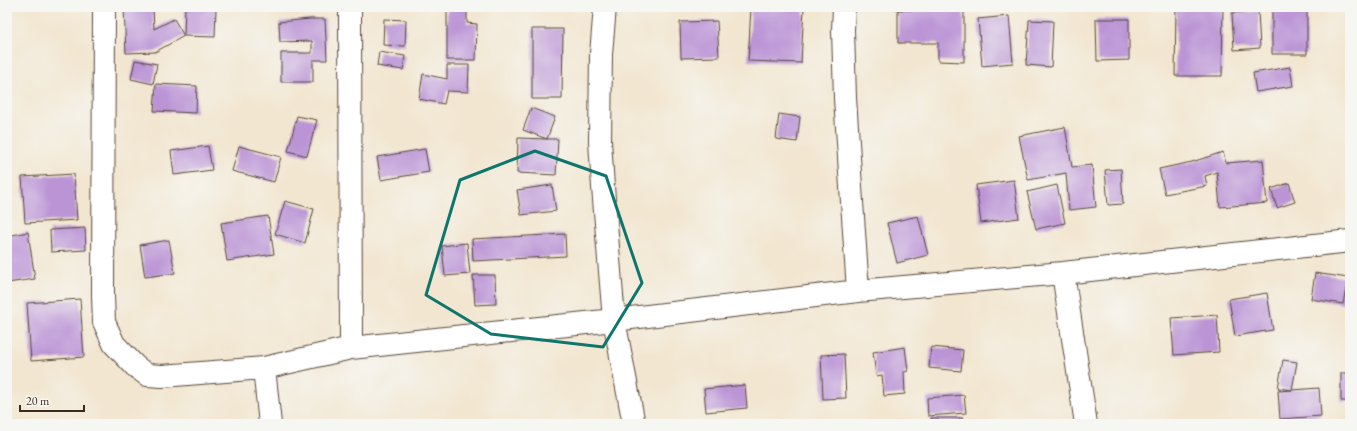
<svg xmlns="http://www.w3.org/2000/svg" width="1357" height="431" font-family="'EB Garamond',serif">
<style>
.building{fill:#bb94d6}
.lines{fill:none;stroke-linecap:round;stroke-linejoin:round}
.minor-casing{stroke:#564639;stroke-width:24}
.minor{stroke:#fff;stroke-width:22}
.marked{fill:none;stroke:#0f766e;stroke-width:3;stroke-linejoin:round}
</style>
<rect width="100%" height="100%" fill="#f6f6f2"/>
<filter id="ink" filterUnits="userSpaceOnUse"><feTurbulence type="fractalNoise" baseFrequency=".025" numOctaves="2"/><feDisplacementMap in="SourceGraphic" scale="8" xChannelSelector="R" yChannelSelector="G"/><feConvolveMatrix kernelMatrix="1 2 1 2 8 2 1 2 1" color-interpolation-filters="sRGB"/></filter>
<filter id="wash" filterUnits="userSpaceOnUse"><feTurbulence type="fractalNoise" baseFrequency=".012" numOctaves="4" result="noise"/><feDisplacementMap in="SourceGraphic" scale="16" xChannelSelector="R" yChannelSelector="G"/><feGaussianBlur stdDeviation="0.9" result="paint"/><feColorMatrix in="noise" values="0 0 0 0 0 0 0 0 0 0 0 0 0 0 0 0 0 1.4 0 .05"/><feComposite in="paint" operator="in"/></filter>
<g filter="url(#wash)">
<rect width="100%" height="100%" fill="#f2e6d0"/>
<g id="blocks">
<path class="building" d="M124,7H153L154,29L174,19L184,36L155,52L126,53Z
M185,7L216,8L215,37L184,36Z
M447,7H467V23L477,24L476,60H447Z
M751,7H804L801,63L748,61Z
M889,7H899L898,10H939V7H964V62L938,61V43H898V10Z
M1176,7H1223L1222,76H1175Z
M1272,10H1307V54H1272Z
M1258,11L1260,48L1234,50L1232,13Z
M1009,16L1013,63L982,66L978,19Z
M310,19H325L327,60H313V82H281V53H312V41L280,42L279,22Z
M384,19L406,20L405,46L383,45Z
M1096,19H1129V60L1097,61Z
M1029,20L1053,21L1051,67L1026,65Z
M717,21L719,57L681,58L680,22Z
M532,29H563L562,99H532Z
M379,52L405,56L403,70L377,66Z
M135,60L157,64L153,84L131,79Z
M447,65H469L468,92L447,91L444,104L419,99L423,74L447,79Z
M1290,67L1293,86L1256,92L1253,73Z
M156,84L197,86L196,113L154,111Z
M531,108L555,117L547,139H558L556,175L517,173L518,138L547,139L523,130Z
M779,114L800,117L797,142L776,139Z
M297,116L317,120L307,156L288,151Z
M1065,127L1072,167L1092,165L1096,207L1069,210L1066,173L1028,180L1019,136Z
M208,146L212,170L174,175L171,151Z
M239,146L281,157L274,182L232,171Z
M425,149L429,172L381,180L377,157Z
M1223,152L1226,163L1263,160L1267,203L1220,207L1217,172L1205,176L1207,186L1165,194L1159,169L1192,162Z
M1121,169L1123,204L1108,205L1105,170Z
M74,174L77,220L25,223L22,177Z
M1014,180L1019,218L981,223L976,185Z
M1289,183L1295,202L1277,208L1271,189Z
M552,185L556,211L521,215L517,190Z
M1057,185L1065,223L1036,229L1027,192Z
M285,201L314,209L305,243L275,234Z
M268,216L274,254L227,261L221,223Z
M918,216L928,255L897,263L887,223Z
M85,228L86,250L51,252L50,230Z
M28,232L35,279L7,283V236Z
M565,234L566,256L473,261L472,239Z
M169,240L175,273L145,277L140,245Z
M467,243L470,274L445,276L442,246Z
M1315,273L1348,278L1343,304L1311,299Z
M473,275H495L496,304L475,305Z
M1267,293L1273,330L1235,336L1229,299Z
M80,299L84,357L31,361L27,303Z
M1217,315L1219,352L1174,355L1171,318Z
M905,347L908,371L904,372L905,394L884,396L882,375L876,376L873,352Z
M931,347L963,350L961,371L929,368Z
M844,354L846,398L823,399L821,355Z
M1283,360L1297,362L1292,390L1319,388L1321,416L1280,419L1278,391L1292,390L1278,388Z
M1341,373H1350V401H1341Z
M745,385L747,408L706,412L704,389Z
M964,395L966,413L928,416L927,398Z
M931,418H963V424H931Z
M781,420L782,424H767V423Z"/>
</g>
</g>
<g filter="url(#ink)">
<use href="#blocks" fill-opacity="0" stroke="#564639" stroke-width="1"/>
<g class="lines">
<defs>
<path id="minor" d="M104,7L103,296L104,322L114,344L135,366L147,375L162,376L264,368L351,348L614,320L858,291L1063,273L1350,241
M350,7L351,348
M605,7L601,54L600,141L603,187L614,320L634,424
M844,7L843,30L845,98L858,291
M1063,273L1086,424
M264,368L270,424"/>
</defs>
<use href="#minor" class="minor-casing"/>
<use href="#minor" class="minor"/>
</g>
</g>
<path class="marked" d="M535,151L606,176L642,283L603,347L491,334L426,295L460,180Z"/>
<rect width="1357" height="431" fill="none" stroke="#f6f6f2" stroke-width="24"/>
<path d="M20 405v6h64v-6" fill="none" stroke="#3b2a1e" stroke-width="2"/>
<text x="26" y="405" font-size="12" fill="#3b2a1e" stroke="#f6f6f2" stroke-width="3" paint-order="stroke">20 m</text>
</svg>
